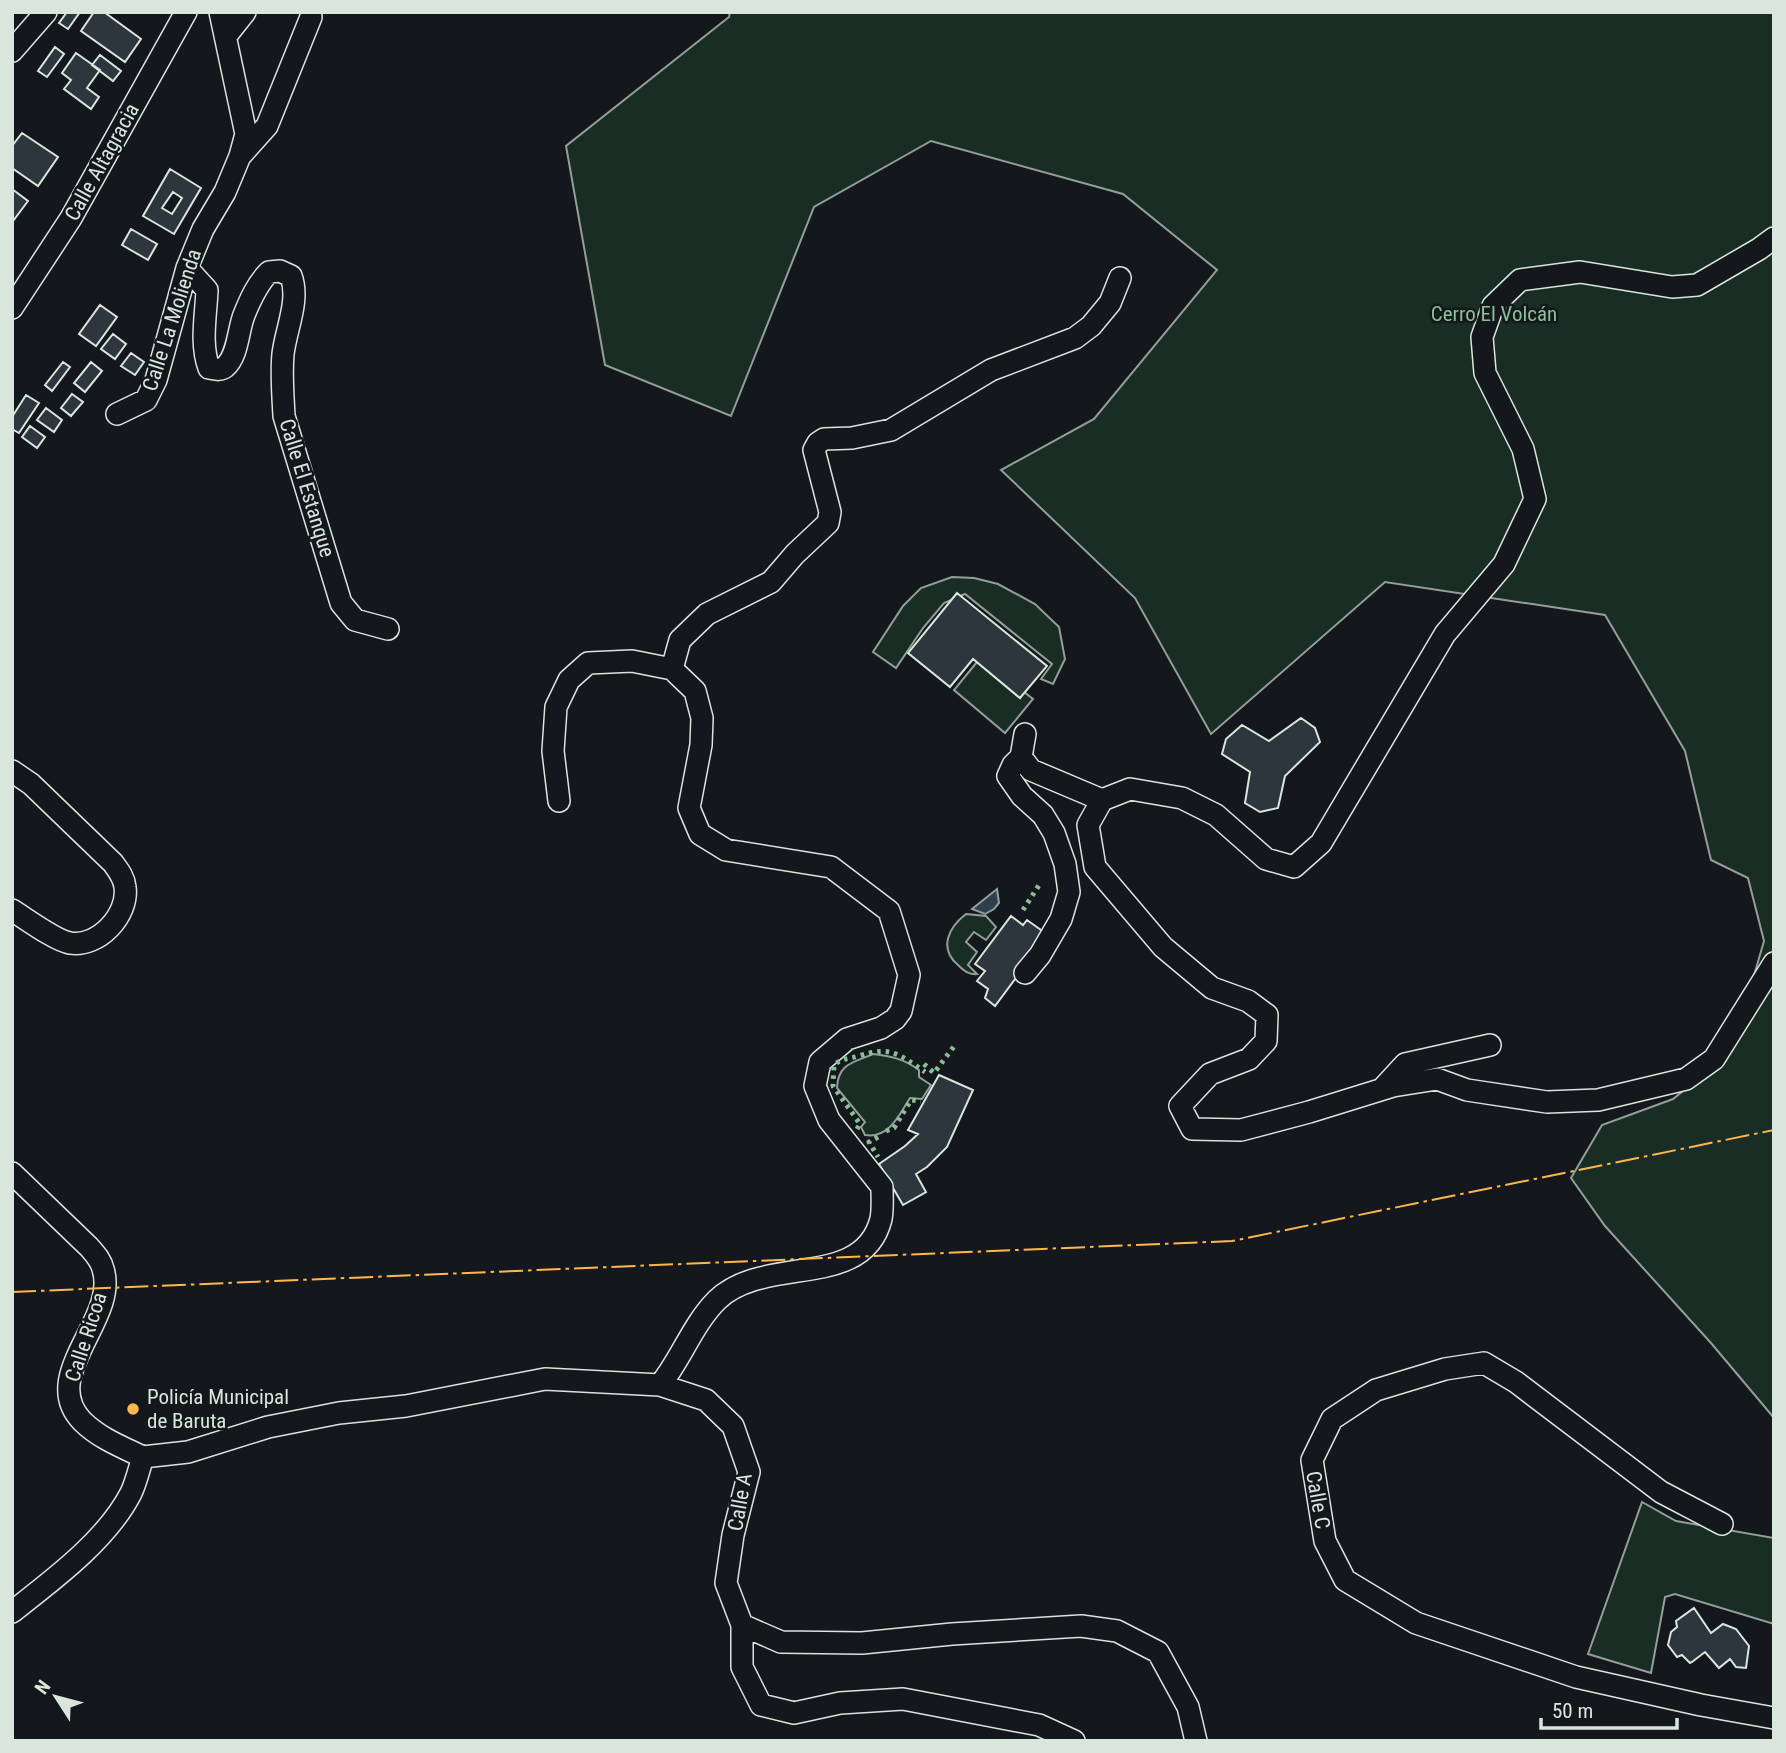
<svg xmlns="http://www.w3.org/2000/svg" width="1786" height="1753" font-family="'Roboto Condensed',sans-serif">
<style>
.green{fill:#1a2d24;stroke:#939e99;stroke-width:2}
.water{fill:#2f3f4d;stroke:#939e99;stroke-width:2}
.building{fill:#2c363c;stroke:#d8e6dc;stroke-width:2;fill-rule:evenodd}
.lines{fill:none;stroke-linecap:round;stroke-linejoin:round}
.minor-casing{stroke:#d8e6dc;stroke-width:24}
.minor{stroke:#14181c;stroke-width:21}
.hedge{stroke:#8ac095;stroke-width:5;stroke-dasharray:3.5 5;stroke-linecap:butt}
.power{stroke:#ffb74d;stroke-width:2;stroke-dasharray:24 5 3.5 5;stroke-linecap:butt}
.poi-dot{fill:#ffb74d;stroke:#14181c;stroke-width:2.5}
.labels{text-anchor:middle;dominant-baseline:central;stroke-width:5;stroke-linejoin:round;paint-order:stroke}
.street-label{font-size:21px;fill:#d8e6dc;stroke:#14181c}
.park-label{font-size:21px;fill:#8ac095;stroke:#14181c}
.poi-label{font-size:21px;fill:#d8e6dc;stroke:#14181c;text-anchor:start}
</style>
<rect width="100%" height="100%" fill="#14181c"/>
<path class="green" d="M730,12H1774V1418L1711,1343L1605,1226L1571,1178L1602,1125L1673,1099L1732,1051L1764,941L1748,878L1711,860L1685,751L1605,615L1385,582L1211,734L1135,598L1001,470L1094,419L1217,270L1123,194L931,141L814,207L731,416L605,365L566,146L729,17Z
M952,577L974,578L998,584L1035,604L1059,627L1065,659L1053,684L1041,679L1052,664L965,594L944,603L923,628L896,668L873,652L903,606L921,588Z
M977,662L1020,698L1024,692L1033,699L1005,733L954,690Z
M966,914L986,916L996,927L986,940L974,932L966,942L977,952L968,965L977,974C969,975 964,971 958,965C938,948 949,927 966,914Z
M873,1054C891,1056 904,1059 919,1070V1077L931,1085L922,1099L910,1098C899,1115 889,1139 865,1135L861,1127L865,1122L837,1088C838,1063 853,1063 873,1054Z
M1642,1502L1676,1521L1774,1538V1624L1675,1594L1665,1597L1651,1673L1588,1654Z"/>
<path class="water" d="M997,889L999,903L994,909L985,914L972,909Z"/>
<path class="building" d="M67,12H80L68,29L59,23Z
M94,12H104L141,39L125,62L81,31Z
M55,47L64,54L47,77L38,71Z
M76,53L100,70L87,88L99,97L91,109L64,89L71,80L62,73Z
M100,55L121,71L113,81L92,65Z
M22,133L58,157L38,186L12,168V146Z
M170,169L201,188L174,234L143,216ZM173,192L182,198L172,214L162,208Z
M12,189L28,201L13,221L12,220Z
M131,229L157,244L148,260L122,245Z
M100,305L117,317L96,346L79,334Z
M113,334L126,344L115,359L101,349Z
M131,353L144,362L135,375L121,366Z
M63,362L70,367L52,391L45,385Z
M91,362L102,371L85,392L74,383Z
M72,394L83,402L71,416L61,408Z
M26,395L39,403L19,433L12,429V417Z
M46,408L62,420L54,432L37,420Z
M30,426L45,437L37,448L22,437Z
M957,593L1047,666L1020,698L973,659L950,687L908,653Z
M1301,718L1315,728L1320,742L1285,776L1278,808L1260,812L1245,803L1250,772L1222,754L1226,739L1242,725L1269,741Z
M1011,916L1023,925L1027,920L1048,935L995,1006L985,998L988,989L977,981L985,971L975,964Z
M939,1075L973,1090L947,1147L927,1167L916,1174L926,1192L903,1205L879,1164L905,1146L918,1134L908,1130Z
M1694,1608L1711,1633L1723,1624L1736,1629L1749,1646L1746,1668L1736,1667L1730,1659L1719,1668L1705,1652L1692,1662L1690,1663L1682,1655L1677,1657L1668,1645L1671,1632L1677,1627L1676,1621Z"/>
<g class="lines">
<defs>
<path id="minor" d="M226,36L245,12
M12,51L46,12
M242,154L267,126L311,17
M1774,238L1759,249L1697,285L1672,287L1580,272L1520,280L1493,306L1482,337L1485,373L1523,449L1535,499L1504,564L1445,634L1321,843L1294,867L1266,859L1216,815L1182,798L1130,789L1102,800L1088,825L1095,867L1163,947L1212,988L1248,1001L1267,1015L1266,1041L1249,1059L1210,1074L1180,1106L1192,1129L1241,1130L1309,1112L1393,1086L1437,1079L1467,1090L1547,1102L1598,1100L1686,1079L1714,1059L1774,963
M187,268L207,290C206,315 200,344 209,368C215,369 220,371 225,367C238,356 238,330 244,315C250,300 257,284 269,272L280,271L291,276C300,300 286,329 283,354C281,375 283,395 284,416L341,603L355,620L388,629
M12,308L71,218L186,12
M117,414L146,400L156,380L187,268L203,229L225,192L240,156L246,134L220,12
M1025,734L1021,757L1031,770L1102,800
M1021,757L1013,765L1008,776L1022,796L1043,815L1054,833L1065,864L1069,892L1061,919L1040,955L1025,973
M12,771L31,784L113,863C118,870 124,877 125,887C129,915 98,948 70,943C56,941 25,918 12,910
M559,801L553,751L556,707L569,680L588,663L632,661L672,669
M1382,1089L1405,1064L1490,1045
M12,1173L89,1247C95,1254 101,1260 103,1269C119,1319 38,1375 82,1421C99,1438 122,1447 143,1457
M660,1385C681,1359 693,1324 717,1300C764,1254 863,1291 881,1219C883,1209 882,1197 882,1187L829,1120L815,1086L820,1062L847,1039L881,1028L895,1019L901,1011L909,975L889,911L831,867L726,850L700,834L689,808L701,745L702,718L695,691L672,669L680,640L707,614L771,582L795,554L828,523L830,512L814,450L818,443L824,439L852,438L891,430L991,370L1075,338L1091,326L1110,303L1120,278
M143,1457L188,1452L268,1427L339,1413L406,1406L545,1379L660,1385L706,1400L733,1426L749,1472L733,1535L726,1583L742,1625L781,1642L862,1643L952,1634L1081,1626L1117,1631L1158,1652L1188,1707L1196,1741
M1722,1524L1661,1492L1516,1382L1484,1363L1445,1369L1376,1390L1332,1419L1312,1460L1325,1541L1345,1580L1416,1623L1576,1677L1701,1705L1774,1718
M12,1612C53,1580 107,1540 131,1493C136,1483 139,1469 143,1457
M742,1625V1667L761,1705L794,1713L840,1703L903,1699L1039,1725L1074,1741"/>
</defs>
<use href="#minor" class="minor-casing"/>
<use href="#minor" class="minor"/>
<path class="hedge" d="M1023,910L1041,882
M924,1064L934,1073L955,1045
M857,1129L860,1124L833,1086L834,1065C842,1058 849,1059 859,1056C891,1045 900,1055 925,1072
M886,1131L894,1128L911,1100L921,1101
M878,1137L869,1142L878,1157"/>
<path class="power" d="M12,1292L1232,1241L1774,1130"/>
</g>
<circle class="poi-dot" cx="133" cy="1409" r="7"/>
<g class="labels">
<g class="street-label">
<text transform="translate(102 162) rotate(-61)">Calle Altagracia</text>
<text transform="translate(172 320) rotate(-72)">Calle La Molienda</text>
<text transform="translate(307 488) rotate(73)">Calle El Estanque</text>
<text transform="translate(86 1337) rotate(-72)">Calle Ricoa</text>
<text transform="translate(1318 1500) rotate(80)">Calle C</text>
<text transform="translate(740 1502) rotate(-80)">Calle A</text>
</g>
<g class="park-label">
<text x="1494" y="314">Cerro El Volcán</text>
</g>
<g class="poi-label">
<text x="147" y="1397">Policía Municipal<tspan x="147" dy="24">de Baruta</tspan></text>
</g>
</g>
<rect width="1786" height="1753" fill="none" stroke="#d8e6dc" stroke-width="28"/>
<g transform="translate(56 1697) rotate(306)" stroke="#14181c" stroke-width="5" paint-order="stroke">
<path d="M0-5L12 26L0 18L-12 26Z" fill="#d8e6dc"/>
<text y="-10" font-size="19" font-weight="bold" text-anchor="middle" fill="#d8e6dc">N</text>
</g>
<path d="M1541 1718v10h136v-10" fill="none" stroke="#d8e6dc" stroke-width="3.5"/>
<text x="1552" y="1718" font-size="21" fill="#d8e6dc" stroke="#14181c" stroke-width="5" paint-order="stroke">50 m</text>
</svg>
